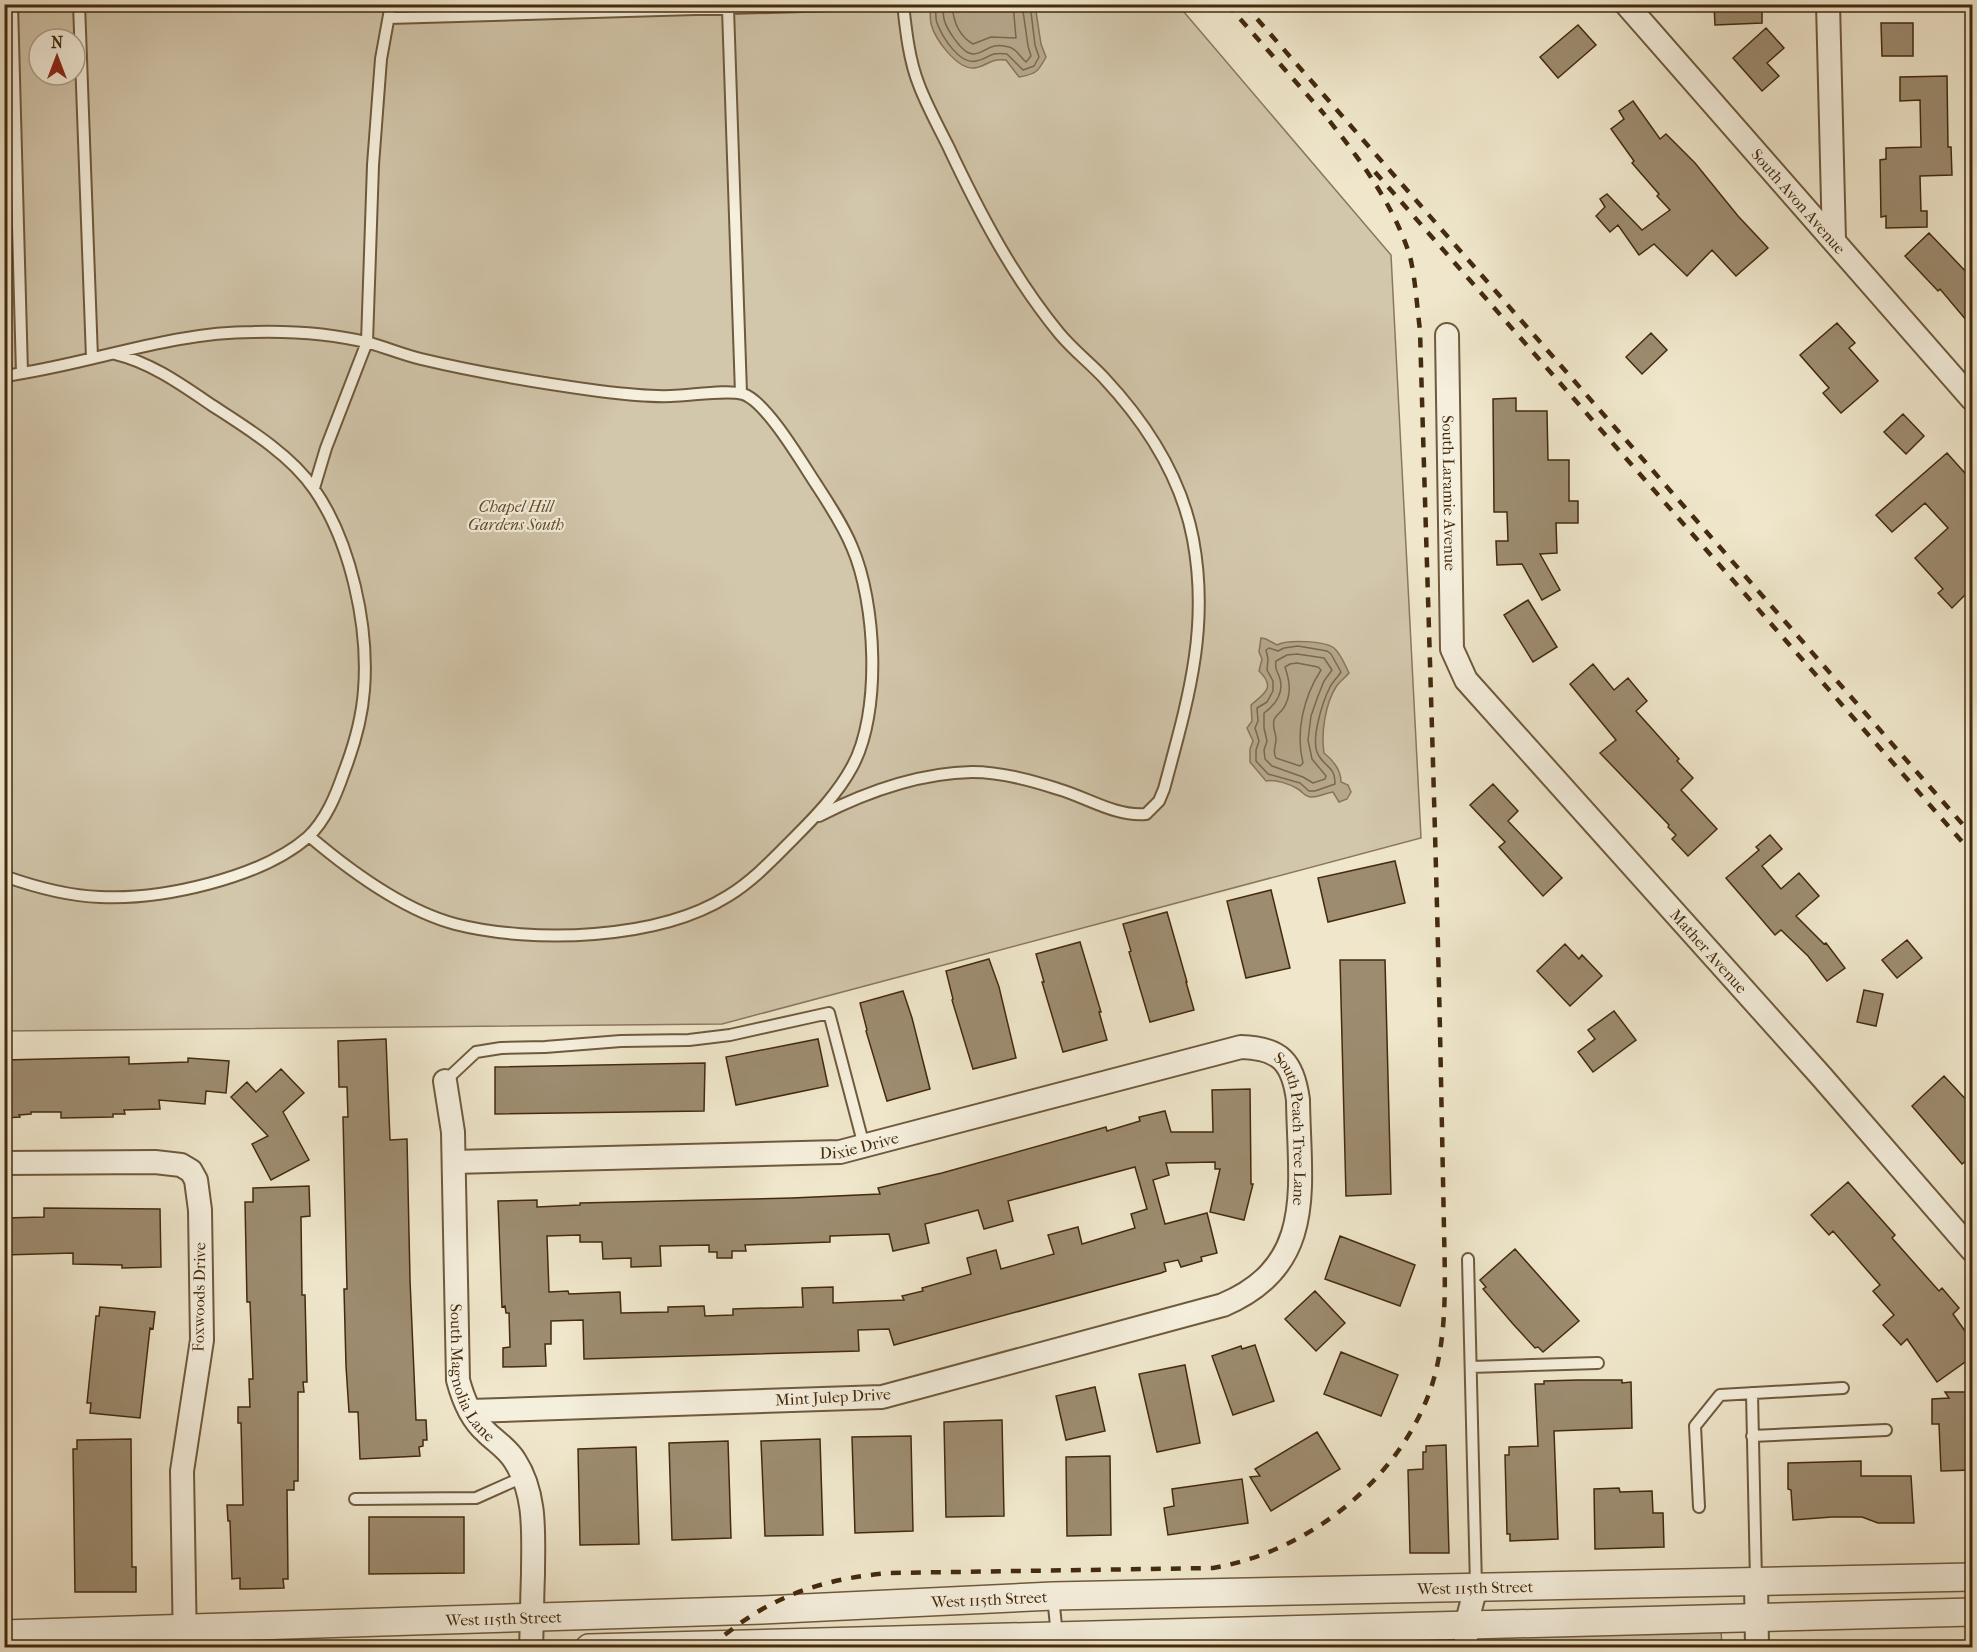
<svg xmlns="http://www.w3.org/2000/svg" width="1977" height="1652" font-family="'IM FELL French Canon',serif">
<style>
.green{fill:#d2c6ab;stroke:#8b785c;stroke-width:1.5;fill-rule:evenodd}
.water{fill:#b5a68a;stroke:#887558;stroke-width:1.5}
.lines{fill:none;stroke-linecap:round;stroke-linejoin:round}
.shore{stroke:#7c684c;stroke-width:1.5}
.building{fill:#9d8c70;stroke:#442b0d;stroke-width:1.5;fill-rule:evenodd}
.service-casing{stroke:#6f5a3c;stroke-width:14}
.minor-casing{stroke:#6f5a3c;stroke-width:26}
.tertiary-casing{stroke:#6f5a3c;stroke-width:30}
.service{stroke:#f5efdd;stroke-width:10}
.minor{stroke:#f5efdd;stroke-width:22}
.tertiary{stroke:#f5efdd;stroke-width:27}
.rail{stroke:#442b0d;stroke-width:4.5;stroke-dasharray:10 10;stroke-linecap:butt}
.labels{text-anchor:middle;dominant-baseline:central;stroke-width:4.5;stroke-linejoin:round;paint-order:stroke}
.street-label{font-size:16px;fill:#442b0d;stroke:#f5efdd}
.park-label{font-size:16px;font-style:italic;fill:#604a2d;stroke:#f5efdd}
</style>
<rect width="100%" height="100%" fill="#efe6cb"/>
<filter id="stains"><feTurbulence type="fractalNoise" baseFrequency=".00333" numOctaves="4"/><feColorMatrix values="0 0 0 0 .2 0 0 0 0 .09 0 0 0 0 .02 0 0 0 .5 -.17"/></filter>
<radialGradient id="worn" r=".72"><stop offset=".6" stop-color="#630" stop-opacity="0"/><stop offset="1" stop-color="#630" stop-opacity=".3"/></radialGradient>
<path class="green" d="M4,5H1178L1391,255L1421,838L722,1024L5,1031ZM39,39H75V75H39Z
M1721,1630L1722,1647L1493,1648V1638Z"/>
<path class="water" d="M930,5H1035L1041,44L1046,57C1038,72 1036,74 1019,77L1006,60C989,58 988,66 975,68C957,70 935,39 931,24C930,18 930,10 930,5Z
M1261,638L1266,639L1277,645C1287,639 1325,641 1334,648C1341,654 1345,665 1349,673C1345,678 1339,682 1336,687C1325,704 1321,734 1324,753C1334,761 1341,770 1341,782L1348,785L1351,792L1347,799L1339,802L1333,792C1324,793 1318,798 1310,797C1304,796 1303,792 1298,789C1290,784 1275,779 1266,781L1250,762V749L1253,741L1247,728L1252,721L1251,705C1263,694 1277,688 1259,671L1262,659L1259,652Z"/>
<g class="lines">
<path class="shore" d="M936,4C936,10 935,18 937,23C942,36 959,65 976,61C991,58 987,52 1007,54L1023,70L1034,66L1039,57L1035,45L1030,4
M943,4C943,9 943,14 944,19C946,28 962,54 973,54C985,54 989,41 1009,47C1017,49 1020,57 1026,62L1031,56L1028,46L1022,4
M952,4C953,20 959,36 973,44L991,37L1016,38L1013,4
M1298,646L1327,651L1331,654L1341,672C1338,677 1333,681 1330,687C1323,701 1309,742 1319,756C1326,768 1335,766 1335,784L1315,791H1309L1300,783L1268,774L1256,761V750L1259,741L1255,728L1258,721L1257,708L1267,702L1273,691V681L1267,670L1268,659L1266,650L1269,648L1278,651L1284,648Z
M1297,654L1324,658L1332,670L1324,681L1318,696L1311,716L1308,740L1312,759L1326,776L1325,779L1313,783L1303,777L1272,766L1265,759L1264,750L1267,741L1264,728V713C1275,705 1284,694 1280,679C1278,672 1274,669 1276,661L1287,655Z
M1297,663L1318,667L1321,670C1304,696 1295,732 1303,763L1300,766L1276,758C1272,751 1276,747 1276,739C1276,733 1272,727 1274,720C1275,716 1280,713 1283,709C1292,695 1290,682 1285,667L1290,664Z"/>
</g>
<path class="building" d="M1714,4H1762V23L1715,25Z
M1881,23H1913V56H1882Z
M1578,25L1596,45L1558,78L1540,57Z
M1766,28L1784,48L1767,63L1779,76L1762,91L1733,58Z
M1947,76L1948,147H1951L1952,175L1920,176L1921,211H1927V227L1886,228V216L1881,217L1880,160L1886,159V148L1921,147L1920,100L1900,101V77Z
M1633,101L1660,139L1666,134L1695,163L1738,216L1768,248L1736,276L1712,250L1687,276L1654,244L1639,255L1618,225L1610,232L1596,216L1605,207L1600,199L1607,194L1642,230L1670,210L1657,196L1659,194L1632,163L1634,161L1611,129L1624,119L1619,111Z
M1929,233L1972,278V327L1940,289L1938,291L1905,256Z
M1837,323L1855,343L1849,348L1878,381L1841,413L1823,393L1829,388L1800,355Z
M1651,333L1667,350L1642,374L1626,357Z
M1516,398V411H1547L1548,460H1569V501H1578V523H1556L1557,553L1540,554L1560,590L1542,600L1522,564L1497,565L1496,541H1508L1507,512H1494L1493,399Z
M1903,414L1924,436L1906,454L1884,432Z
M1947,453L1972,481V588L1952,608L1938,593L1943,589L1915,558L1948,528L1925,503L1892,532L1876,515Z
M1528,600L1557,647L1533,662L1504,615Z
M1593,664L1614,690L1628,678L1647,701L1636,711L1679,759L1677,761L1693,778L1681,790L1717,829L1688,856L1672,839L1676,835L1668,827L1669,825L1600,753L1616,740L1570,684Z
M1493,784L1518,811L1508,821L1562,878L1543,896L1499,847L1505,842L1470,805Z
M1770,835L1782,849L1762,866L1781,889L1799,873L1819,896L1796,916L1824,944L1826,943L1845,968L1827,981L1808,956L1781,930L1775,935L1726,878L1759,850L1756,847Z
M1395,861L1405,903L1328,922L1318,878Z
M1271,890L1290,968L1246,978L1227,901Z
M1167,912L1187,982H1186L1194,1010L1150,1022L1129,952L1131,951L1123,924Z
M1907,940L1922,958L1897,978L1882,960Z
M1080,942L1101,1012H1099L1107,1040L1063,1052L1042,982H1044L1036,954Z
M1565,944L1579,959L1582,955L1602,976L1570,1006L1537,971Z
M989,959L999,987L1016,1058L973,1069L952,1000L953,999L946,971Z
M1340,960H1385L1391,1194L1346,1196Z
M1864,990L1883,994L1876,1026L1857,1022Z
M903,991L912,1018L930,1089L887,1101L866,1031L867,1030L860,1003Z
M1614,1011L1636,1040L1593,1072L1578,1052L1595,1039L1588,1030Z
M386,1039L390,1140L407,1139L410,1280L416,1420H426L427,1440H423V1446L419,1447L420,1456L360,1459L358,1412H349L346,1366L344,1289H347L343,1117H348L347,1087H339L338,1041Z
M818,1039L828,1086L736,1105L726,1057Z
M129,1057V1064L188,1062V1058L229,1061L226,1093L206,1091L205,1104L159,1100L160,1109L124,1110L125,1114H113V1117L61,1118V1112H31V1114L19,1115L20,1117L4,1118V1060Z
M705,1063L704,1111L495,1114V1067Z
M281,1069L304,1093L283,1112L309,1160L271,1180L252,1144L268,1136L231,1097L247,1082L256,1092Z
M1944,1076L1972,1106V1156L1962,1164L1912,1106Z
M1250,1089L1251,1184H1253L1244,1220L1210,1212L1220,1169H1215V1162L1166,1163L1169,1175L1153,1180L1165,1224L1207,1213L1217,1253L1201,1257L1202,1261L1181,1267L1178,1260L1164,1263L1166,1271L1161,1273L894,1345L889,1329L858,1330L859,1351L584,1359L583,1320L551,1321V1344H545L546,1366L503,1367V1348L510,1347L509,1313H506L505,1306L502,1307L498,1201L537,1200V1207L580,1205V1203L792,1198L880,1194L878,1188L942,1173L1106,1127L1107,1131L1140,1121L1139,1117L1165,1111L1171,1132H1213L1212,1090ZM1135,1167L1147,1209L1131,1214L1135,1228L1082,1244L1078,1227L1048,1235L1054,1254L1001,1269L996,1250L967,1258L971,1274L922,1288L923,1291L902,1296L904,1300L833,1303V1287L802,1288L803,1307L733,1309V1315L705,1316L704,1306L668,1307V1312L621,1313L620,1292L569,1294L568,1291L549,1292L547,1236L580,1235V1242H602L603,1259L631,1258V1267L661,1266L660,1246L709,1245V1252H717V1258H732V1251H746L745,1245L830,1242V1236L889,1234L893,1251L929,1243L925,1224L978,1210L984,1229L1013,1221L1008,1201Z
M1848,1182L1895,1235L1892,1238L1939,1291L1942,1288L1959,1308L1953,1314L1972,1341V1357L1937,1382L1907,1339L1901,1345L1883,1325L1894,1315L1873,1291L1880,1285L1833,1231L1829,1235L1811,1215Z
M309,1186L310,1216L301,1217L302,1295H305L307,1382H303L304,1392H298V1481H294V1490H287L288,1579H283L284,1588L240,1589V1578L232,1579L230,1521H228L227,1505H243L241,1423H238V1407H250L249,1379H253L250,1302H247L245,1202H253V1188Z
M44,1208L160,1209L161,1267L122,1268V1265L73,1264V1253L4,1255V1218L44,1217Z
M1340,1236L1415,1265L1400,1306L1325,1279Z
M1515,1249L1579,1321L1543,1352L1538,1347L1535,1348L1513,1324L1483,1289L1486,1287L1480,1280Z
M1315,1291L1345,1323L1316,1351L1285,1319Z
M100,1307L155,1312L153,1329L150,1328L140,1418L90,1413L91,1403H87L96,1316H99Z
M1255,1345L1274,1401L1233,1415L1212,1356L1241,1346L1242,1349Z
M1341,1352L1398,1375L1381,1416L1324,1394Z
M1185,1365L1200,1443L1157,1452L1139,1374Z
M1578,1380H1622V1383L1631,1382L1632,1428L1554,1431L1558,1539L1510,1541V1534H1507L1505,1455H1509V1447L1538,1446L1535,1384H1544V1381Z
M1095,1387L1105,1431L1066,1440L1056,1396Z
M1945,1392H1972V1470L1941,1471L1939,1424H1932V1399L1949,1398Z
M1002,1420L1004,1516L946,1517L944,1422Z
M1317,1432L1340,1469L1271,1511L1250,1477L1260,1476L1255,1469Z
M911,1436L913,1531L855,1533L852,1437Z
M131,1439L132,1567H136V1592H75L73,1449H77V1440Z
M820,1439L823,1535L765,1536L761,1441Z
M728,1441L731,1538L672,1540L669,1443Z
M1446,1445L1449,1553H1410L1408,1470L1423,1469V1452H1426V1446Z
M636,1447L639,1544L580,1545L578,1449Z
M1110,1456L1111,1535L1067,1536L1066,1457Z
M1861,1461V1476H1911L1914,1523H1878L1862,1517H1832L1793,1520L1791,1490L1788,1489V1463Z
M1242,1479L1248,1523L1168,1535L1164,1508L1174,1506L1172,1489Z
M1619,1488L1620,1492L1652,1491L1653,1513H1663L1664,1547L1595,1549L1594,1489Z
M369,1517H464V1573L369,1574Z"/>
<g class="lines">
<defs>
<path id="service" d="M12,4L22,373
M79,4L92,358
M728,9L741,393
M389,18L871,4
M4,376C88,365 168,332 253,332C291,331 333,334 370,343C387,348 404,355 421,359C480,373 540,383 599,391C623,394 647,397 671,396C689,396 727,389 743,394C766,401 802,463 816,484C829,504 843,525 852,547C876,602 882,713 852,767C838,793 816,816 795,837C774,858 754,880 728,896C658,940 533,944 455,924C403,910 349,870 309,836
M314,488L326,448L367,342L373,165L381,59L391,4
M819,816C866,792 918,773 972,772C1001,772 1031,780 1058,789C1086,797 1116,817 1146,814L1159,801L1164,789C1187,703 1210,630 1193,539C1181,476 1147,424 1104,378C1090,363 1073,350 1059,333C1013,277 979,212 948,146C938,126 927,106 919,85C909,60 906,31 903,4
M4,876C35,887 68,896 100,897C162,900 261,878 308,837C326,820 336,795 344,772C354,746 362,719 364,690C369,627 351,542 314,489C291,455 247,428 213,406C182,385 152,363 115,354
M445,1081L476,1052L501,1048L545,1047L621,1041L689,1040L730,1035L829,1013L864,1146
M1468,1259L1476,1586
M1471,1367L1598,1363
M1752,1393L1756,1581
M1752,1436L1886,1430
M355,1499L476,1498L523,1477
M1699,1507L1695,1426L1720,1395L1843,1388
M1053,1597L1057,1635"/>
<g id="minor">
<path id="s1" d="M1626,4L1972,399"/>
<path d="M1828,4L1834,241"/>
<path id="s2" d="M1447,335L1452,649L1466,680L1821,1076L1972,1250"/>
<path id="s3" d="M445,1081L453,1132L458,1380C463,1399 471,1419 486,1432C496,1442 508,1449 515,1461C537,1495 533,1536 533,1574C532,1598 532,1623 531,1648"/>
<path id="s4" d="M454,1162L840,1152L1241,1047C1280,1048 1293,1062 1298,1100C1299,1185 1318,1265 1223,1305L882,1397L470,1411"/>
<path d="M4,1163L155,1162L181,1165L191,1171L196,1180L200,1210L202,1340L182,1471L185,1648"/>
<path d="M1756,1581L1757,1648"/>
<path d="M1466,1648V1625L1476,1587"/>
</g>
<g id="tertiary">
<path id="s5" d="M4,1634L762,1610L1053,1596L1972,1577"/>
<path d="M589,1648L1972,1612"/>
</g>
</defs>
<use href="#service" class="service-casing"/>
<use href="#minor" class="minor-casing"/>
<use href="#tertiary" class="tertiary-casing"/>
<use href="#service" class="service"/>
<use href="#minor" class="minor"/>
<use href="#tertiary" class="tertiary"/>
<path class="rail" d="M1227,4L1325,115
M1244,4L1972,835
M1375,172L1972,853
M710,1648C717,1640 726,1634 735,1627C782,1592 831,1578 889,1573L1213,1568C1307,1552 1397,1482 1430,1391C1448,1339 1445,1283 1444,1229C1443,1179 1442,1129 1441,1079C1436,829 1427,579 1420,330C1417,308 1415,273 1409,253C1391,199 1355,153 1320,109"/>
</g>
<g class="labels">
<g class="street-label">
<text stroke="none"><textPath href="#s1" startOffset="262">South Avon Avenue</textPath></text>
<text stroke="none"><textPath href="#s2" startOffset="158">South Laramie Avenue</textPath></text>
<text stroke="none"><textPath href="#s2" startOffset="712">Mather Avenue</textPath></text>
<text stroke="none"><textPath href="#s4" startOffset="916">South Peach Tree Lane</textPath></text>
<text stroke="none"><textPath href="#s4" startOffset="406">Dixie Drive</textPath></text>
<text transform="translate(199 1297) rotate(-89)">Foxwoods Drive</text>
<text stroke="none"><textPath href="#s3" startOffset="296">South Magnolia Lane</textPath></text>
<text transform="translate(833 1397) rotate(-3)">Mint Julep Drive</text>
<text stroke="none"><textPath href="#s5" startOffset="1472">West 115th Street</textPath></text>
<text stroke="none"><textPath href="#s5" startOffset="986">West 115th Street</textPath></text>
<text stroke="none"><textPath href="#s5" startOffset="500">West 115th Street</textPath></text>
</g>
<g class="park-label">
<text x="516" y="506">Chapel Hill<tspan x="516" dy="18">Gardens South</tspan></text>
</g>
</g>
<rect width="1977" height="1652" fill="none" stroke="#efe6cb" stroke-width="24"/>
<rect x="6" y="6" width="1965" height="1640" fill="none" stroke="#442b0d" stroke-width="3"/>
<rect x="12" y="12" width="1953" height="1628" fill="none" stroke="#442b0d" stroke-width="1.5"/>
<g transform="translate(57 57)"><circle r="28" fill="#f5efdd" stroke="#aea18a" stroke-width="1.5"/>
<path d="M0-4.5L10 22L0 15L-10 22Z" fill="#8f2418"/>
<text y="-9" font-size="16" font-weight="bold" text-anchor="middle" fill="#442b0d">N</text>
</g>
<rect width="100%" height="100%" filter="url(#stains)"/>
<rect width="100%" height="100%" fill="url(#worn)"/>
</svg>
